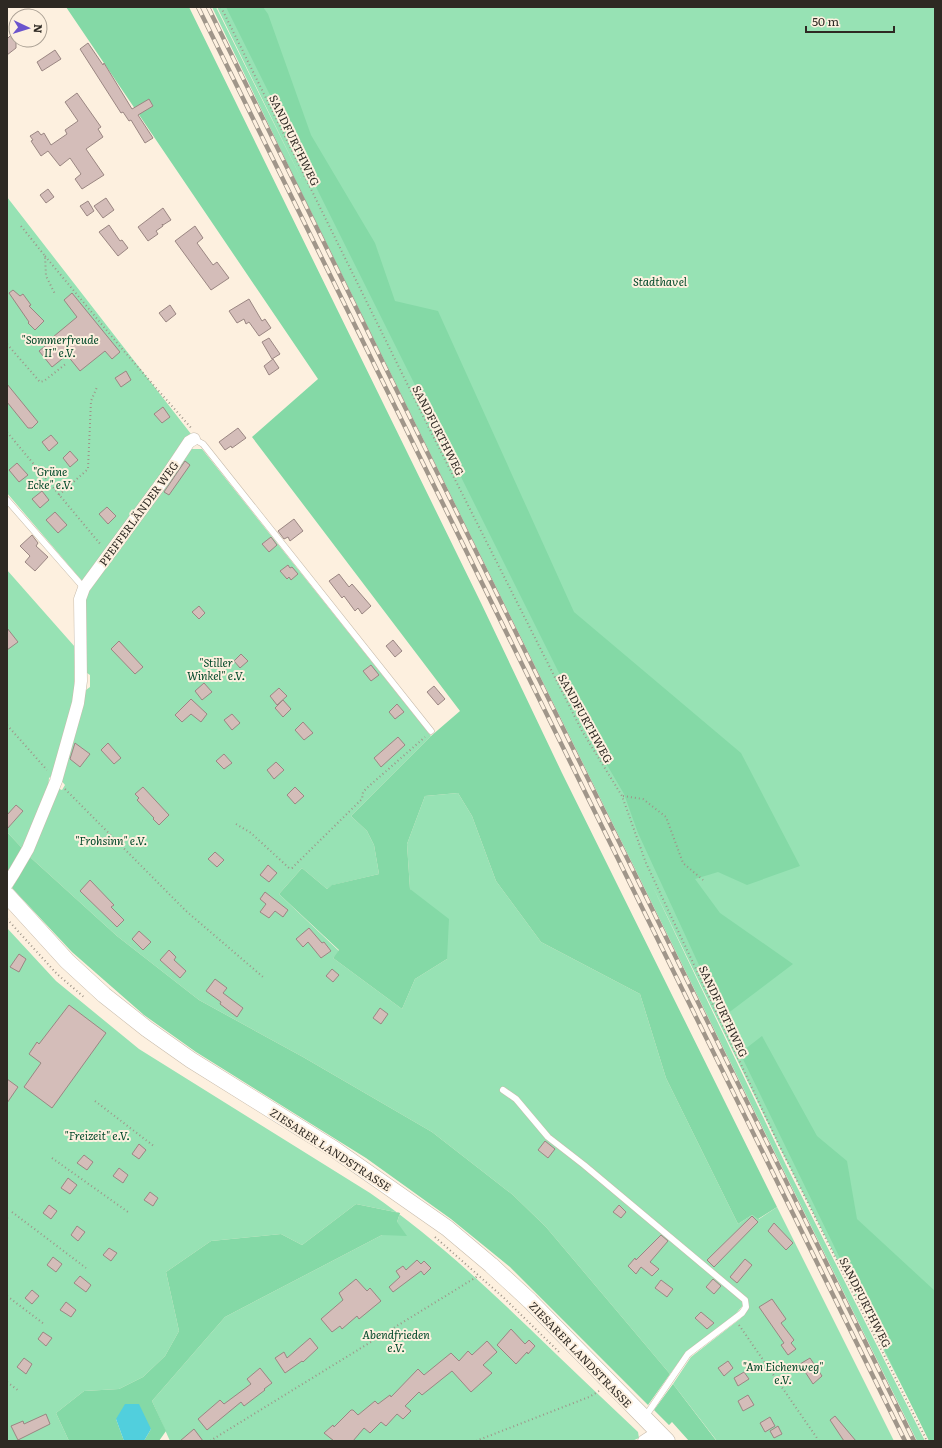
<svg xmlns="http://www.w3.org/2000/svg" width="942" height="1448" font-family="Literata,serif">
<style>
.green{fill:#97e2b4}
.forest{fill:#84d9a6}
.water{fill:#51cfdd}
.building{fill:#d4bdb9;stroke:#9a8682}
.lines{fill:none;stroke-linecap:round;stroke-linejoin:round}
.service-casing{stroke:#c8bcac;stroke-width:7}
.minor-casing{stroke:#c8bcac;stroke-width:13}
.secondary-casing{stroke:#c8bcac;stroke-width:17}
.path{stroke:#9e9589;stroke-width:2;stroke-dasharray:1 3;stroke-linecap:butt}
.service{stroke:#fff;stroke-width:6}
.minor{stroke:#fff;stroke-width:12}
.secondary{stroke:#fff;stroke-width:16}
.rail-casing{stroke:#a0968a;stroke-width:4.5}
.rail{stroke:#fdf0df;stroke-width:3;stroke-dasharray:9;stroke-linecap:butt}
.labels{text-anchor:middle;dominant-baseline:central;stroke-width:4;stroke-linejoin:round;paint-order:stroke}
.street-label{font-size:11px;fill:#2e2923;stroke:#fdf0df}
.park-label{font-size:11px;font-style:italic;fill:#014829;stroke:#fdf0df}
</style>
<rect width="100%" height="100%" fill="#fdf0df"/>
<path class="green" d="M212,7H216L301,178L217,7H935V1441H930L783,1154L652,885L786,1165L925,1441H917L291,171Z
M7,197L191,434L83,582L7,493Z
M190,449H202L431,736L351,816L367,831L374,845L379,874L333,885L327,889L302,868L279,894L339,951L333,958L402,1009L415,979L447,959L410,889L407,844L425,796L458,793L472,816L496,881L541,942L640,994L666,1078L738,1224L752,1215L759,1219L777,1207L894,1441H717L673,1384L691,1357L740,1319L749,1308L744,1304L734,1316L687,1351L670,1374L546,1227L513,1195L432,1132L303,1057L199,1000L117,936L30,857L57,788L62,790L65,785L60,779L86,690L90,687V675L87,673L85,597Z
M7,570L75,647L74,701L55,773L49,778L48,790L22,848L7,832Z
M7,928L56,981L139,1049L370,1193C428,1233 477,1278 528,1327C564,1362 601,1397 638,1432L639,1438L632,1441H170L152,1401L225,1317L382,1235L397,1222L400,1213L356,1204L302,1245L281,1234L211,1241L166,1272L179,1331L165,1356L143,1377L119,1389L84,1391L56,1413L69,1441H7Z"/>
<path class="forest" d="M66,7H189L481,603L562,773L777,1207L758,1219L752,1215L738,1224L666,1078L640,994L541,942L496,881L472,816L458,793L425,796L407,844L410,889L449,919L447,959L415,979L402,1009L333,958L339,950L279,894L302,868L327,889L332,885L379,874L374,845L367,831L351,816L431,736L460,711L252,437L318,379Z
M226,7H263L268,14L311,135L375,243L395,301L438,311L574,612L741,753L800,866L747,885L718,872L695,879L720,913L793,964L723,1017L638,833L624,794L593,741Z
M7,832L22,848L7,874Z
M30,857L117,936L199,1000L303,1057L432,1132L513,1195L546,1227L670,1374L648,1405L510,1267L451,1219L366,1158L196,1052L144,1015L72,952L12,888Z
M762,1036L817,1136L847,1161L857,1219L935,1291V1441H929L740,1053Z
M356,1204L400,1213L397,1222L407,1236L382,1235L225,1317L152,1401L166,1431L159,1441H144L151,1429L116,1419L124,1441H69L56,1413L84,1391L119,1389L143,1377L165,1356L179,1331L166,1272L211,1241L281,1234L302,1245Z
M673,1384L715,1439L717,1441H689L672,1422L669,1425L654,1410Z"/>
<path class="water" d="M125,1404H139L151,1429L144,1441H124L116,1419Z"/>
<path class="building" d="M16,30V48L7,55V39Z
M88,43L103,65L104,63L132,109L149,99L153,106L138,115L153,138L145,143L131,120L129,121L123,112L121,113L80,49Z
M55,50L61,59L42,71L37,62Z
M77,93L101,127L98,129L103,137L86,149L104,175L82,189L75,179L81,174L70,158L60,166L48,151L41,156L31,141L33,140L30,136L38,131L41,135L44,133L51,145L67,134L65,130L78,121L65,102Z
M48,189L54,197L46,203L40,195Z
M106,198L114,210L103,218L94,206Z
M88,201L94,211L87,216L80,206Z
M163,208L171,220L163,225L162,224L163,226L156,231L158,234L148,241L138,227Z
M109,225L120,241L122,240L128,248L118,256L99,232Z
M195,226L203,238L197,243L213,265L217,262L229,278L211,290L175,241Z
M13,290L20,296L23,294L31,305L29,306L44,321L35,330L28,323L29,322L9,293Z
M72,293L120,352L112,359L105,351L80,371L67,355L52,367L39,351L49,343L47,342L77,317L64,300Z
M249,299L262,321L265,319L271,328L259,336L249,322L246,324L244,319L237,323L229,311Z
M170,305L176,314L166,322L159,313Z
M269,338L280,354L272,359L262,342Z
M273,359L279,368L269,375L264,366Z
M126,371L131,380L121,387L115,378Z
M7,384L38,422L32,428H28L7,402Z
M163,407L170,417L162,423L154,414Z
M238,428L246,438L232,448L231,446L225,450L219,442Z
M51,435L58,443L49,451L42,442Z
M70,451L78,460L70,467L63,458Z
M185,461L190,465L169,495L164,492Z
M17,463L28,475L19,482L9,470Z
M42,491L49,500L40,508L32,499Z
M107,507L116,516L108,524L99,514Z
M55,512L67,525L58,533L46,520Z
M294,519L303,531L290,541L288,537L284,539L278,531Z
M32,535L38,543L36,546L48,557L35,571L25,562L30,556L20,546Z
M271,537L277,545L269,552L262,544Z
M288,565L290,568L292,567L298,574L291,580L289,577L287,579L280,571Z
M339,574L349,587L352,584L371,606L362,614L358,608L355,611L344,596L342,598L329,581Z
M199,606L205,613L199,619L192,612Z
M7,628L18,642L7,650Z
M393,640L402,651L395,657L386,646Z
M119,641L143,667L135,674L111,649Z
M241,654L248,661L240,668L234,661Z
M371,665L379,675L371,681L363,671Z
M204,683L212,692L202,700L195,691Z
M434,686L445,699L438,705L427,692Z
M279,688L287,696L277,705L270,696Z
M191,699L207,714L201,722L191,714L182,722L175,715Z
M283,700L291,709L283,717L275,708Z
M397,704L404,712L395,719L389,712Z
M232,714L240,723L232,730L224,720Z
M303,722L313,733L304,740L295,730Z
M398,737L405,745L381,767L374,758Z
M75,743L90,754L80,767L70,759Z
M108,743L121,758L114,764L101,750Z
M224,754L232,763L224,769L216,761Z
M276,762L284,770L274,779L267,770Z
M143,787L169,815L159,825L153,819L154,818L137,800L139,798L135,794Z
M295,787L304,796L295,804L287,795Z
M16,805L23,811L7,829V815Z
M215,852L224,860L217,867L208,859Z
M268,865L277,873L269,882L260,875Z
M90,880L114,905L111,907L124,920L117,927L80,891Z
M265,892L288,910L283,917L275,911L269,918L260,912L266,904L260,899Z
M309,928L322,943L324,942L331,951L321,958L308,942L303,947L296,939Z
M139,931L151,942L143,950L132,939Z
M169,950L176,957L174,960L186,971L180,978L160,960Z
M19,954L26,959L19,972L10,967Z
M332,969L339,975L333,982L326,976Z
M215,979L227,988L223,993L243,1008L237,1017L220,1004L221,1002L206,991Z
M69,1005L106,1033L52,1108L24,1087L41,1063L29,1054L37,1042L39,1044Z
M380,1008L388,1014L381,1024L373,1018Z
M7,1079L18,1087L7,1103Z
M545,1141L555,1149L548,1158L538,1150Z
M139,1144L146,1150L139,1159L132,1154Z
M84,1155L93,1162L87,1170L77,1163Z
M119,1168L128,1175L123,1183L113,1176Z
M68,1178L77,1185L70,1194L61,1188Z
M150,1192L158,1198L153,1206L144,1200Z
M49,1205L57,1211L51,1219L43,1213Z
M619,1205L626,1212L621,1218L613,1212Z
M752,1216L758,1222L714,1267L707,1260Z
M774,1223L793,1243L786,1250L768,1231Z
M77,1226L85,1232L78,1241L71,1235Z
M661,1235L668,1241L650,1262L659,1269L652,1276L641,1267L636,1274L628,1266L635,1258L636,1260Z
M109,1248L117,1253L111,1261L103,1255Z
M53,1257L62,1264L56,1272L47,1265Z
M745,1259L752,1265L737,1283L730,1277Z
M417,1260L421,1264L424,1261L431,1268L424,1275L421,1271L393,1292L389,1287L400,1277L396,1271L403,1266L406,1270Z
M80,1276L91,1285L86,1292L74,1283Z
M356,1279L367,1291L370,1288L381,1301L359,1319L357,1316L342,1329L340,1326L332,1332L321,1319L343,1300L339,1293Z
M713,1279L721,1286L714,1294L706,1287Z
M661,1280L673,1289L667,1297L655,1288Z
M32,1290L39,1296L32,1304L25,1298Z
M772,1299L786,1319L781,1323L794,1340L791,1343L796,1349L788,1355L781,1345L784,1343L759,1307Z
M66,1302L76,1310L71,1317L60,1310Z
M701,1312L714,1323L707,1329L695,1318Z
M511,1329L525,1344L529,1340L535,1346L528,1354L527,1352L516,1364L497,1345Z
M43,1332L52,1338L46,1346L38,1339Z
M310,1338L318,1348L303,1362L302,1361L285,1373L275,1358L284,1352L287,1358Z
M487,1341L497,1352L483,1365L492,1373L471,1392L452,1371L422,1395L419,1392L405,1406L411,1411L403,1419L397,1414L386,1426L381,1422L370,1433L364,1428L353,1441H334L324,1433L333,1425L334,1427L351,1410H353L358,1415L375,1401L378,1404L390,1395L391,1397L418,1369L424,1375L451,1353L459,1361L468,1351L472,1355Z
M24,1358L32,1364L26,1374L17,1367Z
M810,1358L822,1376L813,1384L800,1364Z
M728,1361L733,1368L724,1376L718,1368Z
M260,1368L272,1383L264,1389L265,1390L244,1406L241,1402L207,1430L198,1419L220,1400L224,1404L251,1384L247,1379Z
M744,1372L749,1379L738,1386L734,1378Z
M748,1395L754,1405L743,1411L738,1401Z
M46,1414L50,1424L18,1440L11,1426L23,1421L24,1424Z
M835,1416L856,1441H844L830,1420Z
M770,1417L775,1426L765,1432L760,1423Z
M778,1426L782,1434L774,1438L770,1431Z
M194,1429L203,1441H180Z"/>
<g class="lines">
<defs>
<path id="service" d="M194,439L203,444L431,731
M7,500L84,588
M503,1090L516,1099L548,1137L584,1165L745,1300L746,1307L742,1313L688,1354L645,1417"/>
<path id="minor" d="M7,884L14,873L28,849L56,781L78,703L81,681L80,599L84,588L165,478L189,442L194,439
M644,1441L658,1432"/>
<path id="secondary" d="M7,895L67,961L104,995L147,1029L191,1060L334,1149L447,1228L491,1265L530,1301L667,1441"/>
</defs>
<use href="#service" class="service-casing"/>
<use href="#minor" class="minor-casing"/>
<use href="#secondary" class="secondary-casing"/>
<path class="path" d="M221,7L428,426L582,731L622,796L646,863L778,1143L927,1441
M21,226L45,256L46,276L55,294
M45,256L123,350L192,429
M7,344L40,382L44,381L67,363
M7,432L101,545
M59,495L88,469L91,401L97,387
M7,725L47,770
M65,789L186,911L263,977
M623,796L643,799L666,817L683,863L703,880
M236,824L251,833L289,868H292L362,799L363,792L368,787L425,737
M7,919L57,974L85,998
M95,1101L155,1147
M52,1158L128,1212
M12,1212L86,1268
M7,1218L8,1219
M435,1237L504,1298L561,1354
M7,1296L44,1324
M739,1325L819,1441
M7,1382L19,1391
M210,1441L478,1276
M476,1441L589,1397L599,1391"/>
<use href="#service" class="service"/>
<use href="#minor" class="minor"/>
<use href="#secondary" class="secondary"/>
<defs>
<path id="rail" d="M198,7L905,1441
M208,7L914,1441"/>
</defs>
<use href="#rail" class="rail-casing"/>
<use href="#rail" class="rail"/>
</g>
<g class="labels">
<g class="street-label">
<text transform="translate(295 140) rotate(64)">SANDFURTHWEG</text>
<text transform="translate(439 430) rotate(63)">SANDFURTHWEG</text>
<text transform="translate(138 513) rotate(-54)">PFEFFERLÄNDER WEG</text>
<text transform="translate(586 718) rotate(61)">SANDFURTHWEG</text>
<text transform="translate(724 1011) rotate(65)">SANDFURTHWEG</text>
<text transform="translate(331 1149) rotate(33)">ZIESARER LANDSTRASSE</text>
<text transform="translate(866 1302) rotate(63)">SANDFURTHWEG</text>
<text transform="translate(581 1354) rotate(46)">ZIESARER LANDSTRASSE</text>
</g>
<g class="park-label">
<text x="660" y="281">Stadthavel</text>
<text x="60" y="339">"Sommerfreude<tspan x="60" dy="13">II" e.V.</tspan></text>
<text x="50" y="471">"Grüne<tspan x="50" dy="13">Ecke" e.V.</tspan></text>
<text x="216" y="662">"Stiller<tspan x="216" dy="13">Winkel" e.V.</tspan></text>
<text x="111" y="840">"Frohsinn" e.V.</text>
<text x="97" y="1135">"Freizeit" e.V.</text>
<text x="396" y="1334">Abendfrieden<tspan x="396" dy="13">e.V.</tspan></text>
<text x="783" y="1366">"Am Eichenweg"<tspan x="783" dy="13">e.V.</tspan></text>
</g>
</g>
<rect width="942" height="1448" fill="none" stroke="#2e2923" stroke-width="16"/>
<g transform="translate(28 28) rotate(94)"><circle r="19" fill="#fdf0df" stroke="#aaa094"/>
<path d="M0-3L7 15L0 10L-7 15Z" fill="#6b54cd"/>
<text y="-6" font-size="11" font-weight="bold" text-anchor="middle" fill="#2e2923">N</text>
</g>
<path d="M806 26v6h88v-6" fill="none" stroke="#2e2923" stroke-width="2"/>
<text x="812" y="26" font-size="12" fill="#2e2923" stroke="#fdf0df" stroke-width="3" paint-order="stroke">50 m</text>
</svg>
